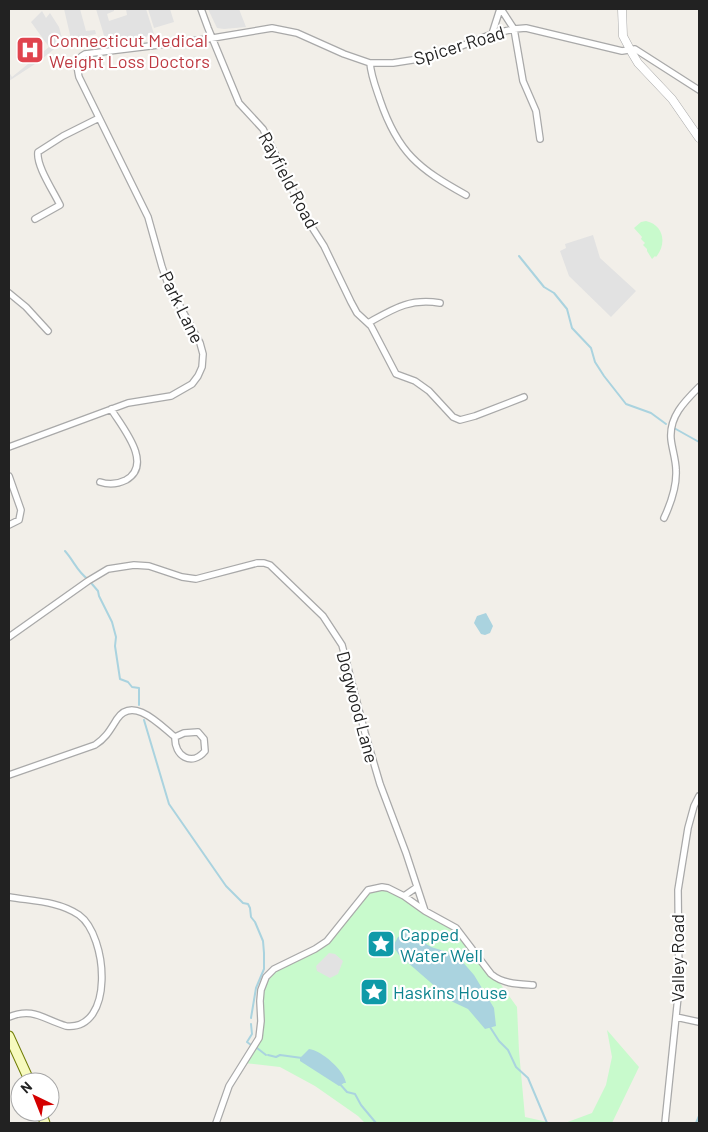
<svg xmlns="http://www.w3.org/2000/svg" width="708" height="1132" font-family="Barlow,sans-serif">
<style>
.park{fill:#c8facc}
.parking{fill:#e2e2e2}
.water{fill:#aad3df}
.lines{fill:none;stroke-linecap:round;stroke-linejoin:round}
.stream{stroke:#aad3df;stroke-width:2}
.minor-casing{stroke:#a9a9a9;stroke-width:8}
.tertiary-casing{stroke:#a9a9a9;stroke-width:9}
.secondary-casing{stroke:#707d05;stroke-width:11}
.minor{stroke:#fff;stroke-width:5.5}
.tertiary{stroke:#fff;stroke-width:8}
.secondary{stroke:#f7fabf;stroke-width:9}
.labels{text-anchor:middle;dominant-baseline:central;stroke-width:4.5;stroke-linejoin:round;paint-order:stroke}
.health-label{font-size:18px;fill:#be3a42;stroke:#fff;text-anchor:start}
.street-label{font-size:18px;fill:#222;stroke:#fff}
.culture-label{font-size:18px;fill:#0d838f;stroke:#fff;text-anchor:start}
</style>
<rect width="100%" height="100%" fill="#f2efe9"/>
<path class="park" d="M646,221C664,225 667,244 656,257L655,256L652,259L647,251V249L643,245L645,243L641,239L642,237L634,228L641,222Z
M388,888L450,924L497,979L517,1007L519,1051L525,1117L552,1123H365L358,1116L315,1086L280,1067L244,1063L260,1030V1001L269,973L322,945L368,890Z
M607,1030L639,1067L612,1123H565L592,1113L606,1085L612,1057Z"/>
<path class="parking" d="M64,9H80L86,31L95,30L96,34L71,39Z
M96,9H114V11L107,14L109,21L127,15L126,9H146L154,34L140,39L106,42Z
M148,9H170L174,22L154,28Z
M208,9H239L246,27L224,29L217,28Z
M42,11L46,18L50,13L59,27L63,42L38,62L9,81V72L12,77L49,47L31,22Z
M593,235L600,258L636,291L611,317L569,276L560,251L566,248L565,244Z
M329,953L335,954L343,961L338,974L330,978L317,971L316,966Z"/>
<path class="water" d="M486,613L493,626L490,633L485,635L481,634L474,623L477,616Z
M408,932L431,947L454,954L461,960L474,975L494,1008L496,1026L485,1029L468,1009L453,1002L399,955L393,946L398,937Z
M309,1049C321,1050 345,1071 346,1083H344L339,1086L300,1061V1058Z"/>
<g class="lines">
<path class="stream" d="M519,256L544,287L554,293L567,309L572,328L591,348L595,362L604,376L626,404L651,413L666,424
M674,428L699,442
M65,551C74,561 78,573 88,579
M92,584L98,591L99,596L112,622L116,637L115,646L120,679L128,682L132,687L139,688V705
M144,720L169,804L226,886L243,903L248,904L250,908L251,917L255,922L263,941L264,953V969L256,988L251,1018
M251,1024L252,1034L247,1042L251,1045
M490,1027L499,1041L508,1050L516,1067L528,1078L547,1123
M257,1048L266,1055
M268,1055L276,1057L280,1055L302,1058
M339,1083L347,1092L355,1094L361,1105L376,1123
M696,1123L699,1116"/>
<defs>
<path id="minor" d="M201,9L208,28L239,103L263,129L308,221L324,246L351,302L357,313L371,326L396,374L415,381L429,391L453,417L460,420L475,416L524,397
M501,9L514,29L523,81L536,111L540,139
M492,34L500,9
M370,63C371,76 376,88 380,100C398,153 419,169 466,195
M35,219L60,205C54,192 36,166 38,152L63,136L99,118
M9,293L26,307L48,331
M368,323C393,309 409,298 440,303
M9,447L128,403L171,396L192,384L198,376L202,367L203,354L200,343L168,284L162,267L148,217L79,77C77,68 75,59 85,54L207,39L272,28L297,33L344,54L370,63H393L425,58L441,54L492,34L514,29L526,28L622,51L635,49L699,90
M9,476L21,510L19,520L9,525
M100,482C109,485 118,484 126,480C154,464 122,427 111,409
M664,518C671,503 677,487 676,470C676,460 672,449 671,439C669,417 684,402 699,387
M9,637L88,581L108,569L134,565L149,566L182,577L196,579L257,563H264L270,565L323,616L342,645L365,733L380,784L406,853L425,911
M9,775L95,745C106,738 110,730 117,719C133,695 161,726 175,737L184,733L198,732L204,739L205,751C192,767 174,756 175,737
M404,896L417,887
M9,897C32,901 59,901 79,915C108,936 115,1031 66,1026C43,1019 33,1007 9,1017
M676,1017L699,1022
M216,1123L229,1086L259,1038L261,1021L260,1001L261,990L266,977L274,969L315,949L327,941L368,890L382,887L388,888L404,896L425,911L456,928L491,974C503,984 518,984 533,985
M665,1123L679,987L678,890L688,828L694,806L699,796"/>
<path id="tertiary" d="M622,9L623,36L632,53L638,63L672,99L699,138"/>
<path id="secondary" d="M9,1036L30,1082
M41,1112L45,1123"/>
</defs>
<use href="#minor" class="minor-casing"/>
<use href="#tertiary" class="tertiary-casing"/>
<use href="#secondary" class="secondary-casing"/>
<use href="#minor" class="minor"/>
<use href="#tertiary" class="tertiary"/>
<use href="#secondary" class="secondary"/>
</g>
<defs>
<symbol id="hospital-square" viewBox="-11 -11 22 22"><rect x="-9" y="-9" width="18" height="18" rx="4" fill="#e0444e" stroke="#fff"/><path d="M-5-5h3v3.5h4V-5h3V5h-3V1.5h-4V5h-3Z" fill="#fff"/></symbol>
<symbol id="sight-square" viewBox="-11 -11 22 22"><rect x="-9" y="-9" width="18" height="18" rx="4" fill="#0f9aa8" stroke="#fff"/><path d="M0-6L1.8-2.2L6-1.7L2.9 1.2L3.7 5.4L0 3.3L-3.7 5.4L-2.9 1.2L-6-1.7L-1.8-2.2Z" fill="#fff"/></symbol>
</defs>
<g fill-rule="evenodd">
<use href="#hospital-square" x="14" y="34" width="32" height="32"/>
<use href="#sight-square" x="365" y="928" width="32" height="32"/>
<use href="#sight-square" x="358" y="976" width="32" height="32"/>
</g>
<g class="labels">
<g class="health-label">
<text x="49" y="40">Connecticut Medical<tspan x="49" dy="21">Weight Loss Doctors</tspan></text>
</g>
<g class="street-label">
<text transform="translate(459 45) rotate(-17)">Spicer Road</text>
<text transform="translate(289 180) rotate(62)">Rayfield Road</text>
<text transform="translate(182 307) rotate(64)">Park Lane</text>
<text transform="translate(358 707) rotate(75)">Dogwood Lane</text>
<text transform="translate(677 958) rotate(-90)">Valley Road</text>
</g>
<g class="culture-label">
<text x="400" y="934">Capped<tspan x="400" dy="21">Water Well</tspan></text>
<text x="393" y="992">Haskins House</text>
</g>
</g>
<rect width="708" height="1132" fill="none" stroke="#222222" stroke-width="20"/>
<g transform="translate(35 1097) rotate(317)"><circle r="24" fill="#ffffff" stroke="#a7a7a7"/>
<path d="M0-4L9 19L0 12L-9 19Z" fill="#d40000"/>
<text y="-8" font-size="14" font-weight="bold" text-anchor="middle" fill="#222222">N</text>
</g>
</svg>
